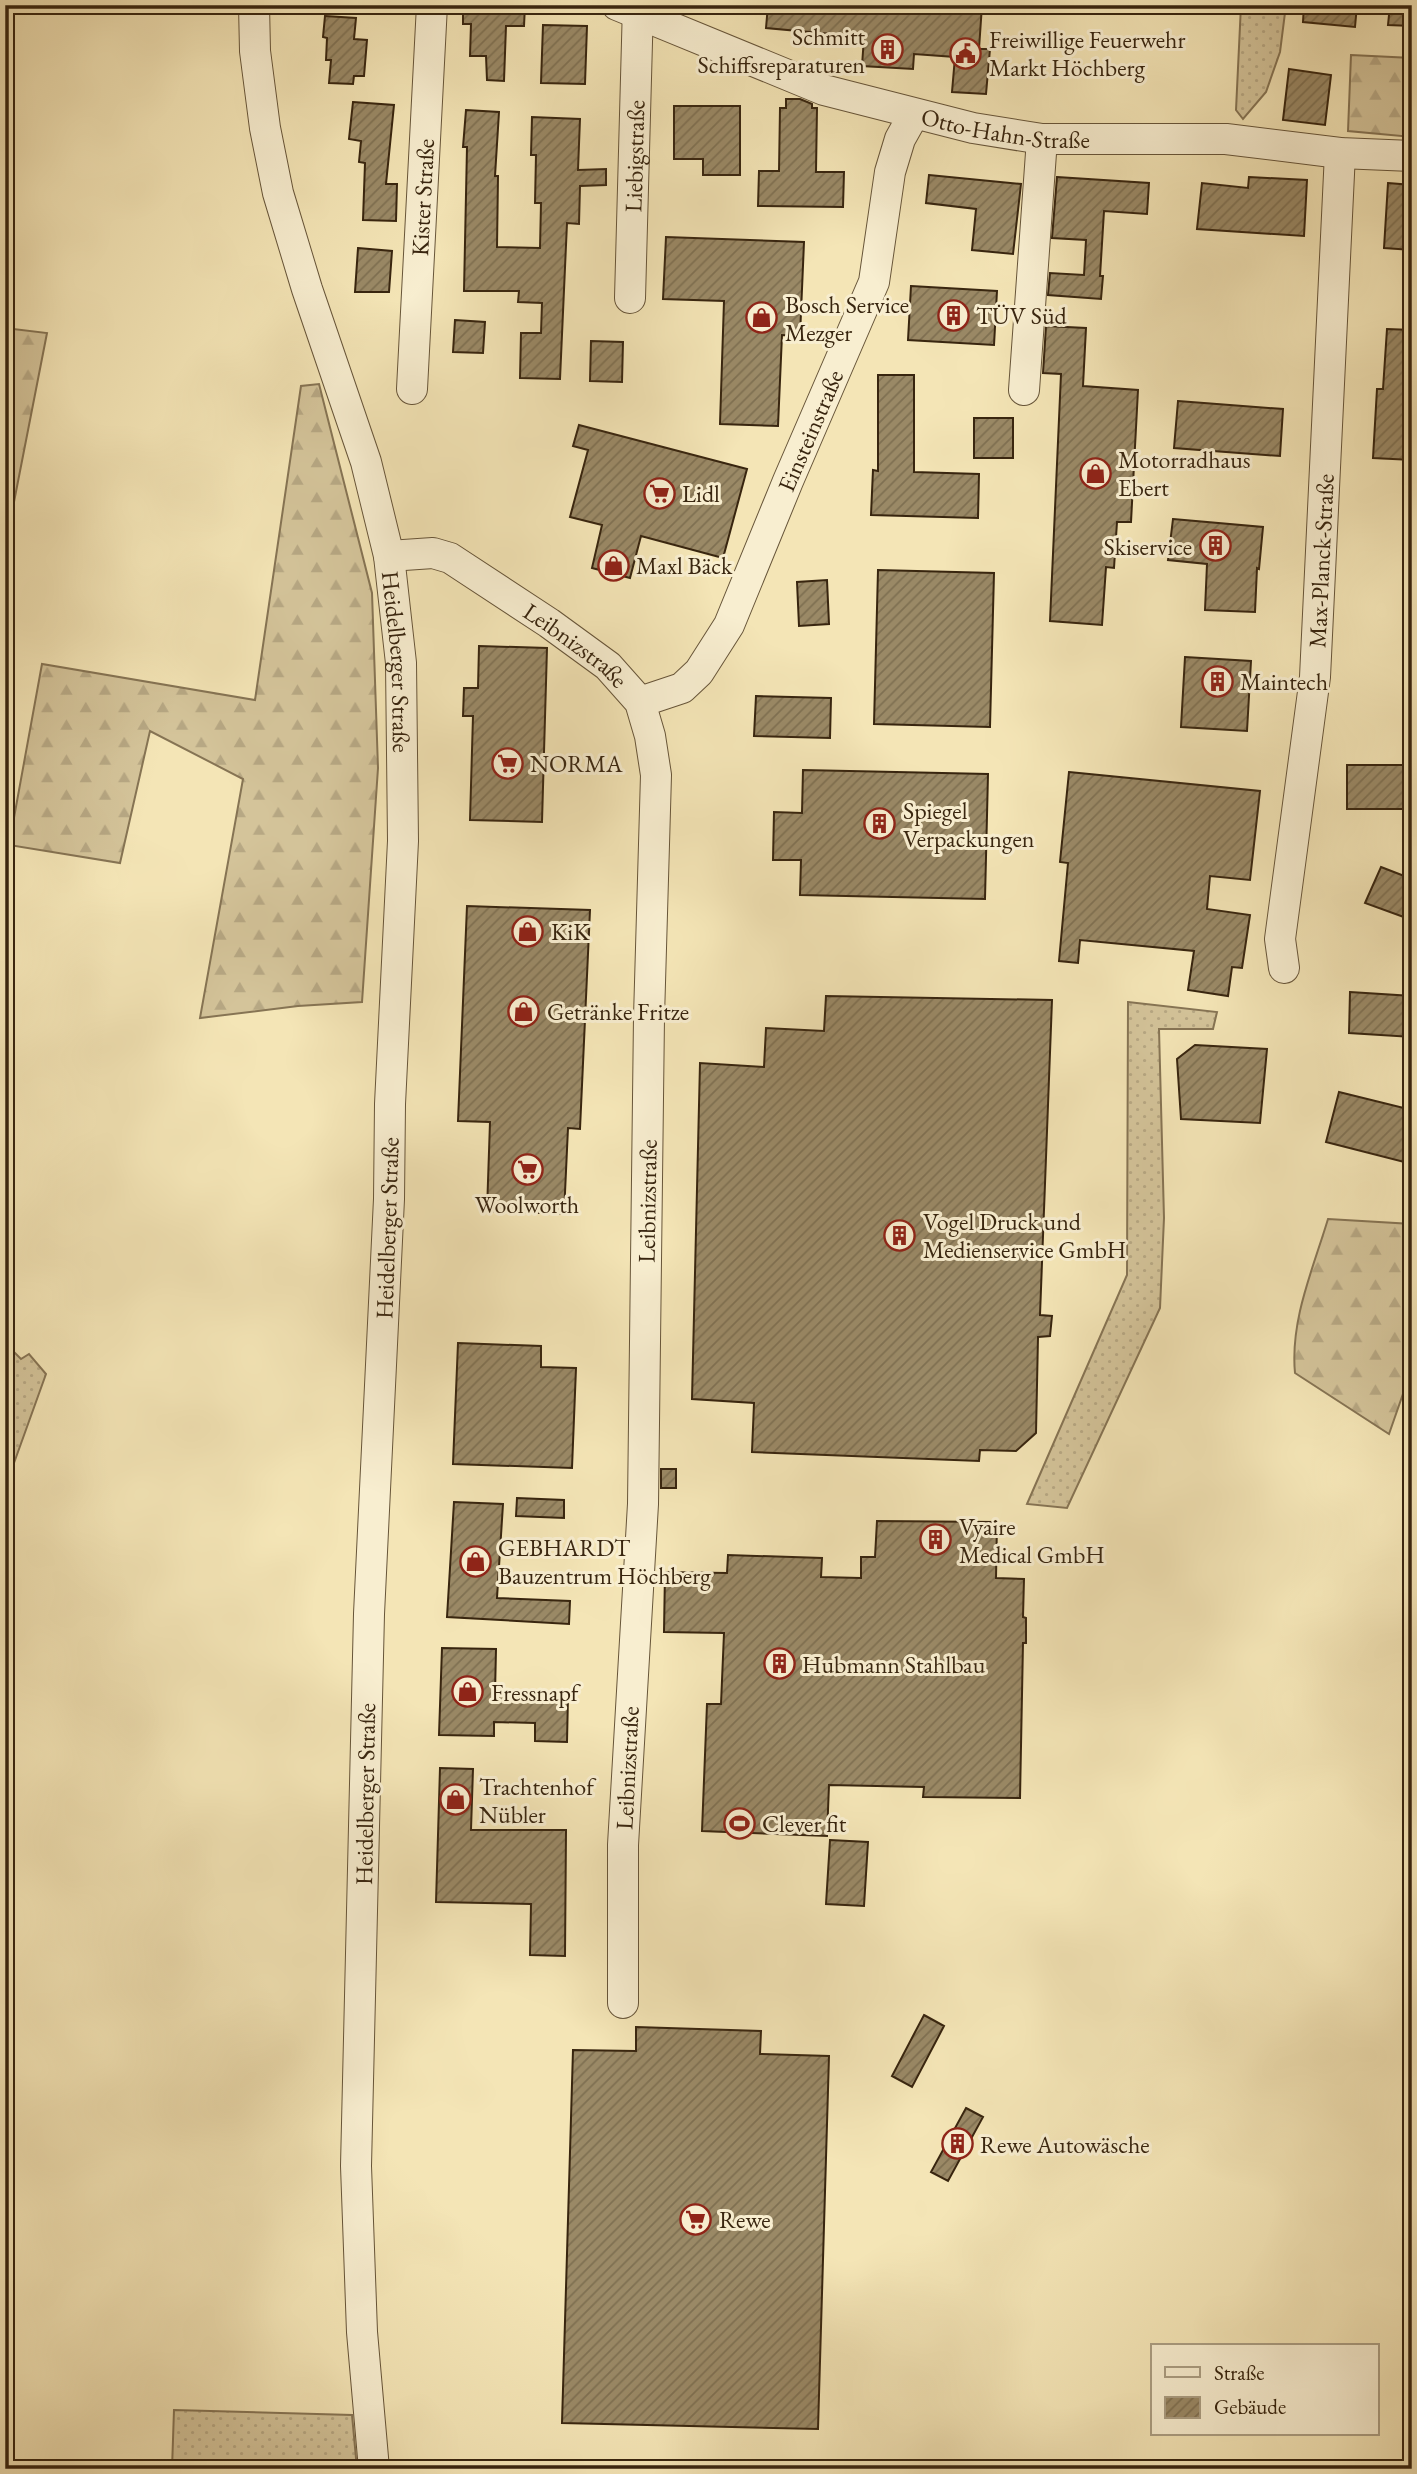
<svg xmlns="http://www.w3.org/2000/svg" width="1417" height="2474" font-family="'EB Garamond',serif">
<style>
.grass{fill:url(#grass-dots);stroke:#867454;stroke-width:2}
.forest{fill:url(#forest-firs);stroke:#867454;stroke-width:2}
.building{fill:url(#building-hatch);stroke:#38250f;stroke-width:2}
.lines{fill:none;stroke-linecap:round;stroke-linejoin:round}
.minor-casing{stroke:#675539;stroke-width:32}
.minor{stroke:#f8eed0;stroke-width:30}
.labels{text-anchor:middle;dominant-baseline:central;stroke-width:6;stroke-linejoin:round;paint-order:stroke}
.poi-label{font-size:24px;fill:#38250f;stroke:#f8eed0;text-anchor:start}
.street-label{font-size:24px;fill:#38250f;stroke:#f8eed0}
</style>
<defs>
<pattern id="grass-dots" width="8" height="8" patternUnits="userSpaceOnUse" patternTransform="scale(1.75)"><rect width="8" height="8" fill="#d4c49a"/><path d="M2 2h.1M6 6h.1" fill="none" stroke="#b7a884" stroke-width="1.8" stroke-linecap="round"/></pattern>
<pattern id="forest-firs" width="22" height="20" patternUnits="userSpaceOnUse" patternTransform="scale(1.75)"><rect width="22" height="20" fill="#d4c49a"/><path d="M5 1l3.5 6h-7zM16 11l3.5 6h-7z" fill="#b7a884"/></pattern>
<pattern id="building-hatch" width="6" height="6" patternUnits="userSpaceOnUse" patternTransform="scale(1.75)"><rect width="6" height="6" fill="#9a8966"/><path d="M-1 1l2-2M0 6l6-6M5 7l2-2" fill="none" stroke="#7f7052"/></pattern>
</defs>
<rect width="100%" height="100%" fill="#f4e5b6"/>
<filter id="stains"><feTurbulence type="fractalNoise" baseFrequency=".00286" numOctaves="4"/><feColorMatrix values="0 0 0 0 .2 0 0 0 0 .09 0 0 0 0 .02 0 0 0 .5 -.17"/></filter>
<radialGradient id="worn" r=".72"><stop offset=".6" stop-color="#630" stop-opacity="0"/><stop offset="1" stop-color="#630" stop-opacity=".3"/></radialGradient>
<path class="grass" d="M1241,5H1286L1280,52L1266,92L1243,119L1236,110Z
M1128,1002L1217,1012L1213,1029H1159L1164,1218L1160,1308L1067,1508L1027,1504L1127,1275Z
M5,1343L21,1359L29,1354L46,1374L5,1488Z
M174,2410L352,2415L357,2469H172Z"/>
<path class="forest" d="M1351,55L1412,58V137L1348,131Z
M5,328L47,333L5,548Z
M319,384L372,593L378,768L362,1002L298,1006L200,1018L243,779L150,731L120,863L9,845L42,664L255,700L301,386Z
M1328,1219L1412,1224V1368L1389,1434L1295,1373C1290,1320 1313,1269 1328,1219Z"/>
<path class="building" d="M463,5H525L524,26H506L504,81L487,80L486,56H470L471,24H463Z
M768,5H982L979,49H990L986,94L952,92L955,57L914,54L913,69L862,66L864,37L766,28Z
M1304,5H1357L1355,27L1303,22Z
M1390,5H1412V26L1388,25Z
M325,16L356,18L354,39L367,40L364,76H354L353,84L329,83L331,60H326L327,38L323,37Z
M543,25L587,26L585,84L541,83Z
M1289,69L1331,75L1325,125L1283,120Z
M786,99H800L812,104V108H817L816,172H844L843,207L758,206L759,171H779L780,108H786Z
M353,102L394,105L386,184H397L396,221L363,220L365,163L359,162L361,141L349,139Z
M674,106H740V175H703V159H674Z
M466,110L499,112L495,176H498L497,247L540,248L541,203H535L536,155H531L532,117L580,119L578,170L606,169V185L580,186L579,224L567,223L560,379L520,378L521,333H541L542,303L518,302L519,291H464L467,147H463Z
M929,175L1021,184L1013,254L972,250L976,209L926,203Z
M1057,177L1149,183L1147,214L1104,211L1100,276H1103L1101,299L1048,295L1050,273L1084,275L1086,240L1052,238Z
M1249,177L1307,180L1304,236L1197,229L1202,183L1248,188Z
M1388,183L1412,185V250L1384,248Z
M666,237L804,242L800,336L782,335L778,426L720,424L724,301L663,299Z
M358,248L392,251L389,292H355Z
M911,286L997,291L994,345L908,340Z
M455,320L485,322L483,353L453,352Z
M1046,326L1086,328L1083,386L1138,390L1131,522H1117L1114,568L1106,567L1102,625L1050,621L1061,374L1043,373Z
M1387,329L1412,330V460L1373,458L1377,389H1383Z
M591,341L623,342L622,382L590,381Z
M878,375H914V472L979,474L978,518L871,515L873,470L878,471Z
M1178,401L1283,409L1280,456L1174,448Z
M974,418H1013V458H974Z
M579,425L747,469L723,558L641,536L630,578L592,568L602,525L570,517L588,450L573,446Z
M1173,519L1263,527L1259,569L1257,568L1255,612L1205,610L1207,564L1168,560Z
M878,570L994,573L990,727L874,724Z
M827,580L829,624L799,626L797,582Z
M479,646L547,648L542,822L470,820L473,716H463L464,688H478Z
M1185,657L1251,661L1247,731L1181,727Z
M756,696L831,698L830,738L754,736Z
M1347,765H1412V809H1347Z
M803,770L988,774L985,899L800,895L801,860H773L774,812L802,813Z
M1069,772L1260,791L1250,880L1210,876L1207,909L1250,915L1242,968L1232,967L1228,996L1188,990L1194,951L1080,940L1078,963L1059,961L1068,863L1060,862Z
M1381,867L1412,879V920L1365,903Z
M467,906L590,910L580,1129L568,1128L564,1214L487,1211L490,1122L458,1121Z
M1350,992L1412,996V1037L1349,1033Z
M826,996L1052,1000L1040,1315L1052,1316L1050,1336L1038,1337L1036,1433L1016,1451L980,1450L979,1461L752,1452L754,1403L692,1399L700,1063L764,1067L766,1028L824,1031Z
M1195,1045L1267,1049L1260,1123L1181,1119L1177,1059Z
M1339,1092L1412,1110V1164L1326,1142Z
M458,1343L541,1346V1367L576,1368L572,1468L453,1464Z
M661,1469H676V1488H661Z
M517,1498L564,1500V1518L516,1516Z
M454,1502L503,1504L497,1598L570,1601L569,1624L447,1617Z
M877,1521L997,1522L996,1578L1024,1579L1023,1617L1026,1618V1643H1023L1020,1798L923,1797L924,1787L829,1785L827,1836L702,1831L707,1704H721L724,1633L664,1632L665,1572L727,1573L728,1555L822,1558L821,1577L861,1578V1557H875Z
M442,1648L496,1649L495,1694L568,1696L567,1742L535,1741V1723L494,1722V1736L439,1735Z
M440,1768L473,1769L471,1830H566L565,1956L530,1955L531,1904L436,1902Z
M830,1840L868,1842L864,1906L826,1904Z
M924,2015L944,2026L912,2087L892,2076Z
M636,2027L761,2031L760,2054L829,2056L818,2429L562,2423L573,2050L636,2051Z
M966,2108L983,2117L948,2181L931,2172Z"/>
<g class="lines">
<defs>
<g id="minor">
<path id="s1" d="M254,5L255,51L265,128L278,193L307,289L366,462L389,556L401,663L403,841L390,1104L389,1199L369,1614L356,2166L362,2332L374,2469"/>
<path id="s2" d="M617,5L824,90L973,128L1042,139H1226L1340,153L1412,156"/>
<path id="s3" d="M630,298L638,5"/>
<path id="s4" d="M412,389L432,5"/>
<path d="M1024,390L1042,139"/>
<path id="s5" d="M389,556L433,553L450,558L549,623L608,666L640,702L650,736L656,775L649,1017L643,1504L623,1845V2003"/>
<path id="s6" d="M640,702L682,688L699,672L729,625L788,481L874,282L890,172L900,139L914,114"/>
<path id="s7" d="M1284,968L1280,939L1315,677L1340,153"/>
</g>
</defs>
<use href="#minor" class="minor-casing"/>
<use href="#minor" class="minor"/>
</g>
<defs>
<symbol id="building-ring" viewBox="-11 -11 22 22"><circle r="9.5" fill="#f8eed0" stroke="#8f2418" stroke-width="1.5"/><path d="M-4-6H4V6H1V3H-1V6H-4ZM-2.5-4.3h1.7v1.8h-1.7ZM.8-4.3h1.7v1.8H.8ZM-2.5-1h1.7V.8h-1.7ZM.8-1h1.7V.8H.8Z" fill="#8f2418"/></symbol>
<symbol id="civic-ring" viewBox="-11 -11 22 22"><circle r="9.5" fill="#f8eed0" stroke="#8f2418" stroke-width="1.5"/><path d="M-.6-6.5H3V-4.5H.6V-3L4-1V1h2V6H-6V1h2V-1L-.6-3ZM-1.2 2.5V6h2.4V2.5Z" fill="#8f2418"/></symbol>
<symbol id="shop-ring" viewBox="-11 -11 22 22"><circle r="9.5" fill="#f8eed0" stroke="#8f2418" stroke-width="1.5"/><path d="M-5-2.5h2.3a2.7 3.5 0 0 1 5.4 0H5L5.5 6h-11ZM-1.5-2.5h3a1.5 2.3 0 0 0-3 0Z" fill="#8f2418"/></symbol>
<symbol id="supermarket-ring" viewBox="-11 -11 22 22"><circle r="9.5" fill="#f8eed0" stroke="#8f2418" stroke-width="1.5"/><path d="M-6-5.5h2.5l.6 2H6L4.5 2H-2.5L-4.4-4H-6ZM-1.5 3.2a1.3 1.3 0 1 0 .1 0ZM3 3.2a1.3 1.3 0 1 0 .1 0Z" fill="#8f2418"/></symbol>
<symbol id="stadium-ring" viewBox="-11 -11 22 22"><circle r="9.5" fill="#f8eed0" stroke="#8f2418" stroke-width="1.5"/><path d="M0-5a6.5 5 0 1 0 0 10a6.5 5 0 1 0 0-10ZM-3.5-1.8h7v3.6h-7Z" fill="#8f2418"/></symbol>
</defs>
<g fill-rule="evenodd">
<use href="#building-ring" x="870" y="32" width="35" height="35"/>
<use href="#civic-ring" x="948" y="36" width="35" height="35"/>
<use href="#building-ring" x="936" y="298" width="35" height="35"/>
<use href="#shop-ring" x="744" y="300" width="35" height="35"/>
<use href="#shop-ring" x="1078" y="456" width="35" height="35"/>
<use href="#supermarket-ring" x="642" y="476" width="35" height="35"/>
<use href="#building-ring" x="1198" y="528" width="35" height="35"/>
<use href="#shop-ring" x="596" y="548" width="35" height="35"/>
<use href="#building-ring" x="1200" y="664" width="35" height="35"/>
<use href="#supermarket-ring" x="490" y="746" width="35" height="35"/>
<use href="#building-ring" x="862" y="806" width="35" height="35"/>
<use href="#shop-ring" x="510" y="914" width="35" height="35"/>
<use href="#shop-ring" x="506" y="994" width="35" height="35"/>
<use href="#supermarket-ring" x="510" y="1152" width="35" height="35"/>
<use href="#building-ring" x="882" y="1218" width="35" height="35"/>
<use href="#building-ring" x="918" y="1522" width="35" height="35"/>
<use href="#shop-ring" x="458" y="1544" width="35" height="35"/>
<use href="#building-ring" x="762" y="1646" width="35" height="35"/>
<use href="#shop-ring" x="450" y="1674" width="35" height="35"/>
<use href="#shop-ring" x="438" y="1782" width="35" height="35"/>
<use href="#stadium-ring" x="722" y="1806" width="35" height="35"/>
<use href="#building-ring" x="940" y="2126" width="35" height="35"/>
<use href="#supermarket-ring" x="678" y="2202" width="35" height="35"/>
</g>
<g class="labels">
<g class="poi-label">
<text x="865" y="36" text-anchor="end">Schmitt<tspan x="865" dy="28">Schiffsreparaturen</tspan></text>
<text x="989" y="39">Freiwillige Feuerwehr<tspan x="989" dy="28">Markt Höchberg</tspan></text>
<text x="785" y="304">Bosch Service<tspan x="785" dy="28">Mezger</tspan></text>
<text x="976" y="315">TÜV Süd</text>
<text x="1118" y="459">Motorradhaus<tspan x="1118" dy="28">Ebert</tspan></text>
<text x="682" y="493">Lidl</text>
<text x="1192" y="546" text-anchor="end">Skiservice</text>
<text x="636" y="565">Maxl Bäck</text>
<text x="1240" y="681">Maintech</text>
<text x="530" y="763">NORMA</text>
<text x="903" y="810">Spiegel<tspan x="903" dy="28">Verpackungen</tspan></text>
<text x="551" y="931">KiK</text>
<text x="547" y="1011">Getränke Fritze</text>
<text x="527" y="1204" text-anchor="middle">Woolworth</text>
<text x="923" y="1221">Vogel Druck und<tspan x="923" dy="28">Medienservice GmbH</tspan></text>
<text x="959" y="1526">Vyaire<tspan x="959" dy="28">Medical GmbH</tspan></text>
<text x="498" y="1547">GEBHARDT<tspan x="498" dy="28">Bauzentrum Höchberg</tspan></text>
<text x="802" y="1664">Hubmann Stahlbau</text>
<text x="491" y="1692">Fressnapf</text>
<text x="479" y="1786">Trachtenhof<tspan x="479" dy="28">Nübler</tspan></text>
<text x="762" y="1823">Clever fit</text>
<text x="980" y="2144">Rewe Autowäsche</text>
<text x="719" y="2219">Rewe</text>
</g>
<g class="street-label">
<text stroke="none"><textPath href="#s2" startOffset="410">Otto-Hahn-Straße</textPath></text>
<text stroke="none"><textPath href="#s3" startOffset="142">Liebigstraße</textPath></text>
<text stroke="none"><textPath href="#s4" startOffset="192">Kister Straße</textPath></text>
<text stroke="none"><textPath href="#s6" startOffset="334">Einsteinstraße</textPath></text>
<text stroke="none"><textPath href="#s7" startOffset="410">Max-Planck-Straße</textPath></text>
<text stroke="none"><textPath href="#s5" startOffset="215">Leibnizstraße</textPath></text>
<text stroke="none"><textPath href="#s1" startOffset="676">Heidelberger Straße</textPath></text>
<text transform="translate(647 1201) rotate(-89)">Leibnizstraße</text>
<text transform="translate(387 1228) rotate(-88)">Heidelberger Straße</text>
<text transform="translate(627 1768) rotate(-87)">Leibnizstraße</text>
<text transform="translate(365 1794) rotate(-89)">Heidelberger Straße</text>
</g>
</g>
<rect width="1417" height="2474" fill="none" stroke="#f4e5b6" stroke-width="28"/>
<rect x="7" y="7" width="1403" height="2460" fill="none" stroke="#38250f" stroke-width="3.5"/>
<rect x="14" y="14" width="1389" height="2446" fill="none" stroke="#38250f" stroke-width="2"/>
<rect x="1151" y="2344" width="228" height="91" fill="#f8eed0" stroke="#ab9e83" stroke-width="2"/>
<rect x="1165" y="2367" width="35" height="10" fill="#f8eed0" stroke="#ab9e83" stroke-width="2"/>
<text x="1214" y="2380" font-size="21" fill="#38250f">Straße</text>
<rect x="1165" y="2397" width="35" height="21" fill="url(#building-hatch)" stroke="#ab9e83" stroke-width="2"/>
<text x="1214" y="2414" font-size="21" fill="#38250f">Gebäude</text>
<rect width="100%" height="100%" filter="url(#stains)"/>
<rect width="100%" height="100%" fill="url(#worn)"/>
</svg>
